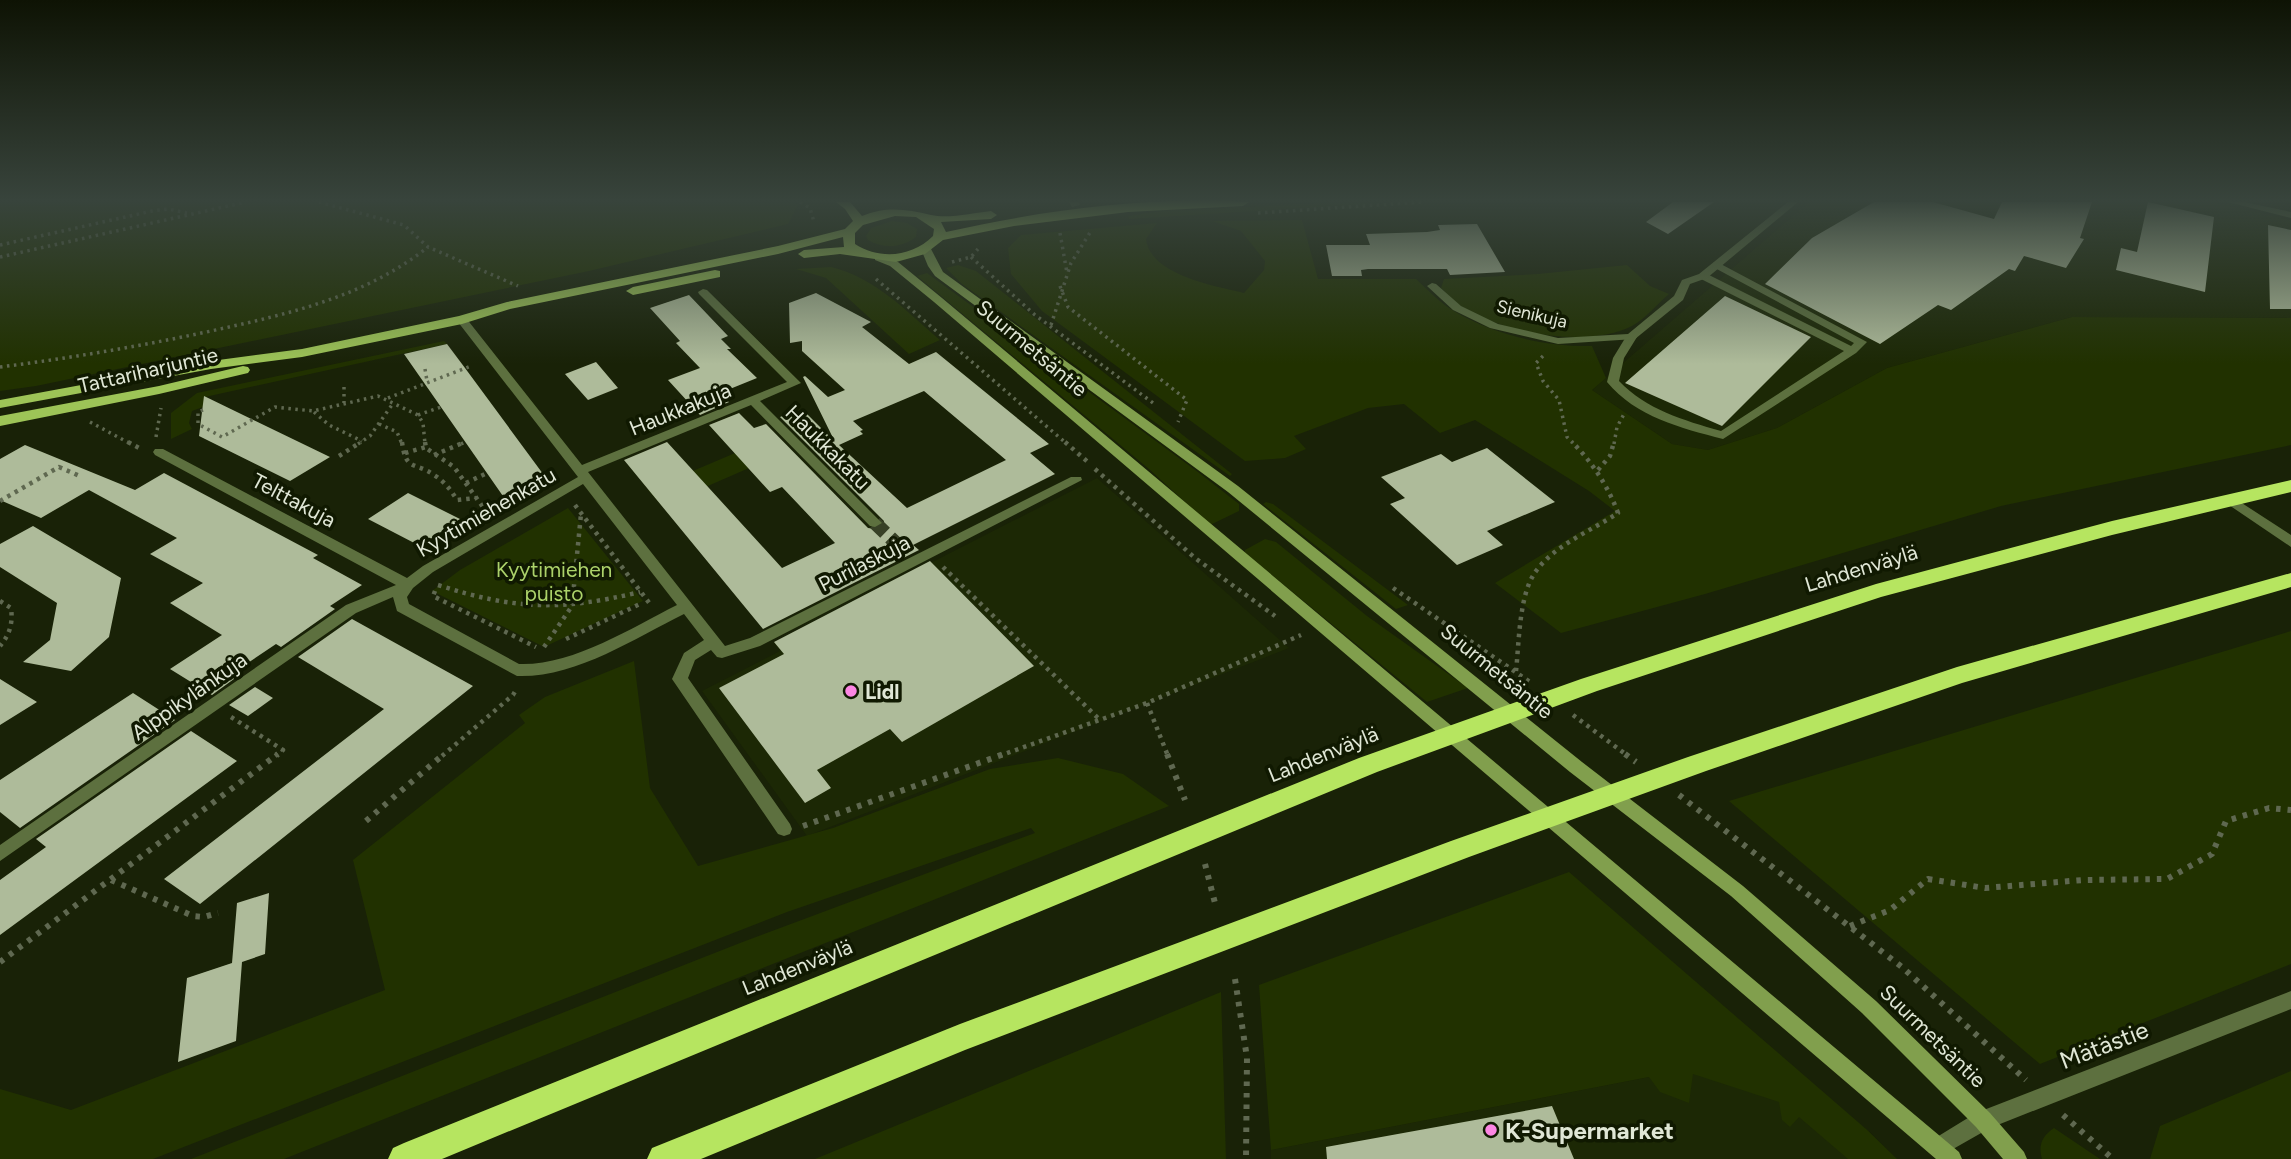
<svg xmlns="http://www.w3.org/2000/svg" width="2291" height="1159" font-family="Figtree,sans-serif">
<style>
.built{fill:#1c2805}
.green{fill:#213100}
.building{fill:#aebb9a;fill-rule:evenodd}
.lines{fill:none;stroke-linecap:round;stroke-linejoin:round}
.minor-tunnel{stroke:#374026;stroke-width:14;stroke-dasharray:14 7;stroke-linecap:butt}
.path-far2{stroke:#5f6850;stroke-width:3.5;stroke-dasharray:2.5 4.5;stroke-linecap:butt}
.path-far1{stroke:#5f6850;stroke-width:4.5;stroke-dasharray:3.5 5;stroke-linecap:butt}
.path{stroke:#5f6850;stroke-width:6;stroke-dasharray:4.5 7;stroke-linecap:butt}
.service{fill:#5d703f;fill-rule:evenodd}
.minor{fill:#5d703f;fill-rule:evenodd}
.tertiary{fill:#5d703f;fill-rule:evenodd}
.secondary{fill:#819f4d;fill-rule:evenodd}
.primary{fill:#9dc457;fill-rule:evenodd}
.motorway{fill:#b6e560;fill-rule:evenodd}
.poi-dot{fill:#fc86e3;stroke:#101901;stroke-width:2.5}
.labels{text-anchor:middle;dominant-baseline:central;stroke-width:7;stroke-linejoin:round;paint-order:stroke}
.far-street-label{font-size:18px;fill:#e0e7d6;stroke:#101901}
.street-label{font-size:21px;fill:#e0e7d6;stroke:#101901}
.park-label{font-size:21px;fill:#acd26a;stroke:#101901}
.poi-label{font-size:21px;font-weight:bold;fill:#e0e7d6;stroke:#101901;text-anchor:start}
.near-street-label{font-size:24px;fill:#e0e7d6;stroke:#101901}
.near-poi-label{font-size:24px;font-weight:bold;fill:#e0e7d6;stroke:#101901;text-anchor:start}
</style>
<rect width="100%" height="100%" fill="#192207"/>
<path class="built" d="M1809,202H2211L2291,220V318L2072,317L1887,368L1777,428L1708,450L1672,444L1592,390Z
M1097,478L1289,648L807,836L702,691L780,651L774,643Z
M1702,1040L1866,1129L1897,1159H1271V1150L1649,1077Z"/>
<path class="green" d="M0,202H793L798,205L788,224L589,271L36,386L0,391Z
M1350,202H1396L1129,219L1128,216L1162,211Z
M1302,220L1318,279H1416C1428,290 1440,303 1454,311C1494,335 1546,347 1592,346L1606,378L1592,390L1672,444L1708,450L1777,428L1887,368L2072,317L2291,318V445L2001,506L1705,594L1561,633L1495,583L1615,511L1589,491L1475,420L1440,433L1404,404L1368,408L1294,436L1306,449L1285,458L1245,461L1042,311L1011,274L1008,248L1021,235L1157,223L1146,239C1150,275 1215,286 1244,293L1264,270L1265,261L1241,231L1212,221Z
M892,221L907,223L917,229L916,237C902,248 883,249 868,240L866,236L871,228Z
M958,265L976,271L1232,474L1230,476L962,284L946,268Z
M1627,265L1650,286L1669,294C1657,304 1645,319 1632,326C1586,349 1502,333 1461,306C1454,302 1447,294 1441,288L1444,279L1538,274Z
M831,267C876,278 906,311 940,340L909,354L826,278L796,269Z
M927,273L1198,472L1239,504V511L1210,525L1149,469L917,276Z
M444,341L447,344L205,397L203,407L192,411L189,423L192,429L171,439V413L197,393Z
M766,440L781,454L662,506L648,490Z
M1266,502L1273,504L1408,605L1396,609L1263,504Z
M568,508L643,601L544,647L432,591L460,570Z
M1265,539L1276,542L1367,616L1468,688L1427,702L1245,553V550Z
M2291,631V964L2040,1064L1729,801Z
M634,661L650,788L698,866L833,828L990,769L1058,758L1123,774L1169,806L284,1159H191L740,943L1035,833L1031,828L787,912L153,1159H0V1089L71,1110L385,990L353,860L525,723L519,715L545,697Z
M1569,872L1866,1129L1897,1159H1848L1799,1117L1790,1127L1782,1120L1779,1102L1693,1074L1689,1103L1660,1092L1649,1077L1271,1150L1259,985Z
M1221,992L1226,1159H815Z
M2291,1071V1159H2150L2160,1126Z
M2054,1128L2100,1159H2042C2038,1145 2042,1136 2054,1128Z"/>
<path class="building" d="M1673,202H1714L1668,234L1646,222Z
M1874,202H1933L1994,219L2002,202H2092L2080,238L2084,239L2066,268L2024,256L2015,271L2009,269L1951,310L1938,305L1880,344L1765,284L1812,238Z
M2148,202L2214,217L2205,292L2116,270L2121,248L2137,252Z
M1477,224L1505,272L1450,275L1447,269H1368L1361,270L1362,276H1332L1326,245H1370L1366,234L1427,232L1440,230L1438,225Z
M2268,225L2291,230V309H2270Z
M816,293L871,322L862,327L909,364L936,352L1049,444L1030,453L1055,474L913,545L919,550L763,629L624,460L667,442L782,568L835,543L782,487L770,492L709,425L739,413L754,428L766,424L868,528L876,529L883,525L884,521L780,417L793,412L802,421V409L835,442L803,377L805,376L828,397L845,390L802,351V341L790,343L789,303ZM924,391L1006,460L907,508L839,445L863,434L860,431L863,430L853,421Z
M689,295L728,336L721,339L731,349H727L757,378L720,393L729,402L700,415L668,380L700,368L676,343L680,341L650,308Z
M1725,296L1811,337L1722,426L1625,383Z
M447,344L465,368L546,478L505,499L404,354Z
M596,362L618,388L588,400L565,374Z
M204,396L330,457L290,481L199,436Z
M25,445L135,490L164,473L318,555L313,558L362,585L330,606L335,609L281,647L276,644L233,673L238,676L212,695L170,669L222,635L170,603L203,583L150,554L177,538L89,490L41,518L0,500V459Z
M1487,448L1555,502L1487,531L1503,545L1457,565L1390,504L1405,498L1381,477L1441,454L1452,462Z
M408,493L460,519L420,546L368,519Z
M33,526L121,578L109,637L71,671L23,662L50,640L57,603L0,567V544Z
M930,561L1034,666L902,742L890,729L817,770L831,788L805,803L719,688L784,654L774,642Z
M352,619L473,686L200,904L164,879L384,709L298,657Z
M0,679L37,702L0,725Z
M255,687L273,698L248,716L229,705Z
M133,693L175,720L20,828L0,812V780Z
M191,731L237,761L0,935V880L46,847L36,839Z
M269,893L265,954L242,962L236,1041L178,1062L187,978L232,963L237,903Z
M1552,1106L1574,1159H1327L1326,1147Z"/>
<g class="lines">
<path class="minor-tunnel" d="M875,523L903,550"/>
<path class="path-far2" d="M319,202L404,225L428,247L518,286
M800,202L810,208L814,222
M1258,213L1422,202
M1060,233L1067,273
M0,245L152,211L168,209L187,213
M0,257L246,202
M971,257L1035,315L1153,403
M952,262L971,257L978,249
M876,279L1067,444
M1060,286L1068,307L1187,400L1178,422
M1051,325L1071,263L1091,231
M1543,356L1536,363L1543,381L1559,400L1567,437L1574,444
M0,367C71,358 141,346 211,331C288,314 365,297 428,247
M425,369L427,381
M344,387V403
M388,398L471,366
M203,410L198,412V424L222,437L275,407L313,411L378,396L418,415L423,423L425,444
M314,412L329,425L362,441
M418,415L441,407
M90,422L131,444
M379,424L397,432L402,444
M156,437L161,408
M358,444L370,436L394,402
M461,444L465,442
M1614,444L1617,427L1624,414"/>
<path class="path-far1" d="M128,442L141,449
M402,442C406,472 414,461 434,475C444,481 451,490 457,500L476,498
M425,442L426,448L454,467L488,514
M1065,442L1089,463
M405,453L426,447
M434,455L465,442
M339,456L361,442
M1095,469L1195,558L1275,616
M1598,470L1610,456L1614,442
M466,483L487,473
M0,501L59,467L82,477
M575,505L650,604
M943,567L1100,720
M438,585C515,610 561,611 640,592
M1393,588L1530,682
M435,591L433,596L536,647
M0,601L11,608C13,623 10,634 0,646
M566,639L640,604
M544,647L572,606L581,514
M1516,671C1519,644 1519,597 1534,574C1552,546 1591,531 1618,513C1608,486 1592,462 1572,442
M1147,703L1168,756
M1573,715L1628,756
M231,717L283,750L275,756
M442,756L513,695L517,688
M999,756L1147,703L1301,635"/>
<path class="path" d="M1167,754L1185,800
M1625,754L1636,762
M1679,795L1902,967L2026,1080
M366,821L444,754
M803,826L1004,754
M1205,864L1216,907
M111,880L193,916L204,917L218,913
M1850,926L1890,910L1928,879L1985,888L2083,880L2167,879L2212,854L2226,821L2269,808L2291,810
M0,962L278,754
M1235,979L1247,1058L1246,1159
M2063,1115L2113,1159"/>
<path class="service" d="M1069,202H1079L1080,205L1072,207Z
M1717,262L1867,342L1856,353L1723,439C1681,428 1636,417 1607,382L1613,358L1627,335L1631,334L1637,337L1624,358L1619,381C1647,410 1683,420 1721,431L1844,351L1699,278V274H1707L1851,346L1854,343L1713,267V263Z
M2231,496L2291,535V547L2226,503L2224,500L2226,497Z"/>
<path class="minor" d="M1788,202H1798L1707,278L1690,284L1683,300L1635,339L1558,344L1490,328L1453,310L1427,286L1432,283L1436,284L1461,306L1498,324L1558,338L1628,334L1674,296L1682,280L1699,274Z
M703,289L707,290L801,383L760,401L882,523L875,527L870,526L751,405L588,472L725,646L750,638L1071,477H1081L1082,480L760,646L722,658L717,657L711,650L695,660L688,678L790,824L792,829L790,834L784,836L778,834L672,679L684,653L704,640L684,614C633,639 576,678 517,676L397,611L393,597L356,613L0,861V845L346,605L396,585L155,455L153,452L155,449H163L407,578L423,566L578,477L458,322V318H466L582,465L787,382L699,294L698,292ZM583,484L677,605C631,628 572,666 519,664L409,604L407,597L413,588L433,572Z
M2291,991V1009L1990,1128L1939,1157L1932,1154L1929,1147L1932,1140L1976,1113Z"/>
<path class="tertiary" d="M2228,202H2244L2291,212V218Z"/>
<path class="secondary" d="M926,246L931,249L943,272L1238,486L1582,762L1743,886L1876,1001L1990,1113L2024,1152L2027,1159H2003L1976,1127L1862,1013L1731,896L1570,772L1228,492L935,276L928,266L921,249Z
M879,255L898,262L942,298L1959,1152L1962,1159H1936L934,302L890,266L875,260V256Z"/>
<path class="primary" d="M836,202H850L862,216C886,206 906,209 931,215C948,219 973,213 991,211L997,215L991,219L941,222L946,232C1044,210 1149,196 1249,202L1243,206L1128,212L1014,226L943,240L925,254L896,262L840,254L804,258L798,254L804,250L844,247L843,237L778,254L510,309L462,324L302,357L211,369L0,408V400L211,361L302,349L459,316L507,302L778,246L845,229L853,221L845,209ZM895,216L916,217L934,229L933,236C912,257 880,260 855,244V233L863,225Z
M715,270L720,271V277L633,295L626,291L633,287Z
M243,366L248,367L250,370L248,373L159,394L0,426V416L159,386Z"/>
<path class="motorway" d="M2291,480V492L2112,535L1881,597L1597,691L1377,772L442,1159H388L393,1148L404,1143L1359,758L1581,679L1876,584L2112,521Z
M2291,573V587L1962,683L1706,771L1469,857L965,1050L701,1159H647L652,1148L960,1024L1451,841L1688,757L1957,667Z"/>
</g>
<linearGradient id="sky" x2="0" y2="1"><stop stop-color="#0e1304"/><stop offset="0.55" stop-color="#38443c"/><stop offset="1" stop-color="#38443c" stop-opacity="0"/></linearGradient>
<rect width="2291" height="364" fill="url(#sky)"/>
<g class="poi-dot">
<circle cx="851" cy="691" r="7"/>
<circle cx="1491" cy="1130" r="7"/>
</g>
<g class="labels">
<g class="far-street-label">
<text transform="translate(1532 314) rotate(13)">Sienikuja</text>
</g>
<g class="street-label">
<text transform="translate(1032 348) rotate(40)">Suurmetsäntie</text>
<text transform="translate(148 370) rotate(-13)">Tattariharjuntie</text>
<text transform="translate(680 409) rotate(-22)">Haukkakuja</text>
<text transform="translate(828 447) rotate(45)">Haukkakatu</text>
<text transform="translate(294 500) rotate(28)">Telttakuja</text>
<text transform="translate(486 512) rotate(-30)">Kyytimiehenkatu</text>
<text transform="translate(864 563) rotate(-27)">Purilaskuja</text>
<text transform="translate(1861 568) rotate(-17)">Lahdenväylä</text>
<text transform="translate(1497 671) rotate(39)">Suurmetsäntie</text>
<text transform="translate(189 696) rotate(-35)">Alppikylänkuja</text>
<text transform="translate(1323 754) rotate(-22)">Lahdenväylä</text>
<text transform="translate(797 967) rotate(-22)">Lahdenväylä</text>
<text transform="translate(1933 1036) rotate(44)">Suurmetsäntie</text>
</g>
<g class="park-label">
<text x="554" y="569">Kyytimiehen<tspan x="554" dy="24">puisto</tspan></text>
</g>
<g class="poi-label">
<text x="865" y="691">Lidl</text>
</g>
<g class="near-street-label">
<text transform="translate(2104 1045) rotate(-21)">Mätästie</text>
</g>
<g class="near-poi-label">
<text x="1505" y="1130">K-Supermarket</text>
</g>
</g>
</svg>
